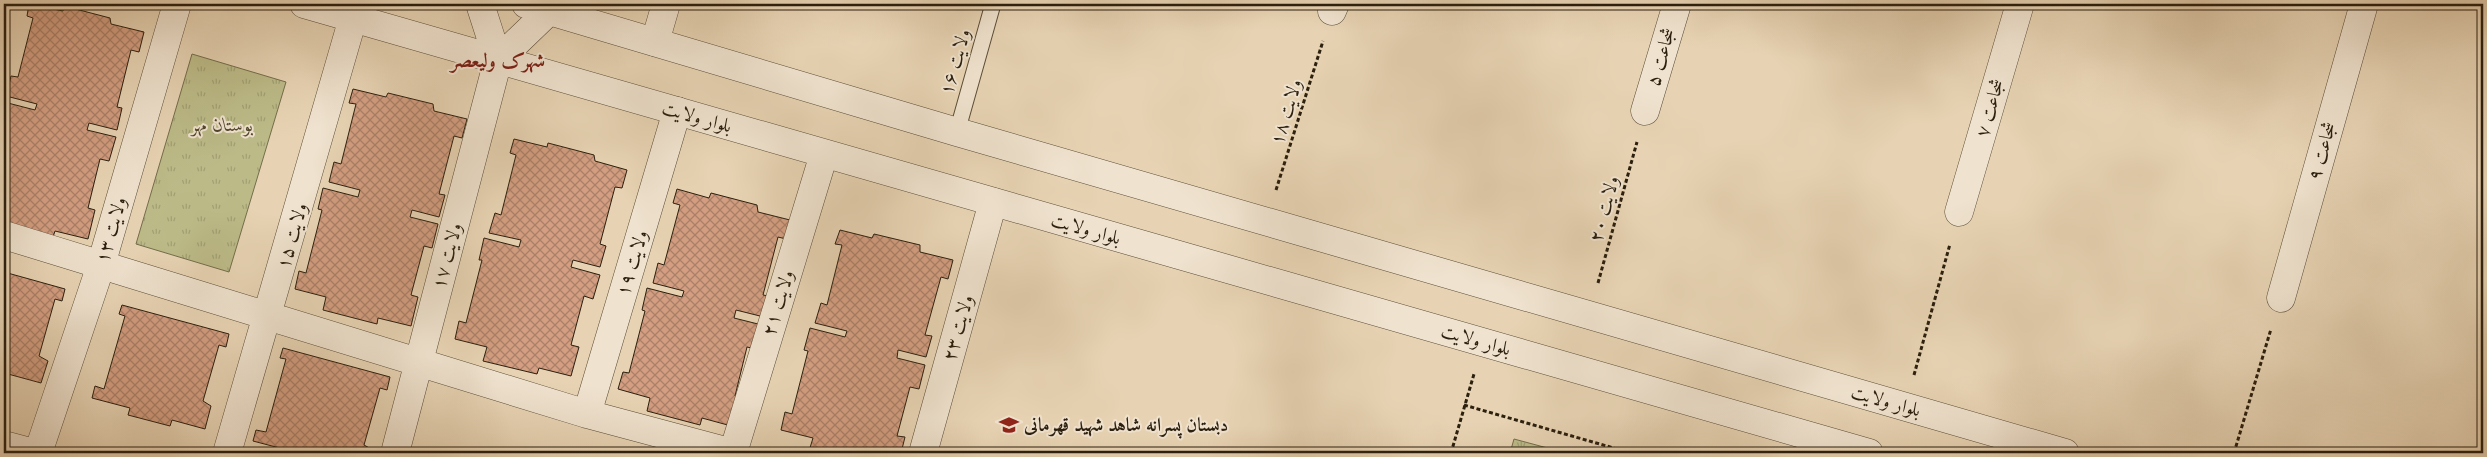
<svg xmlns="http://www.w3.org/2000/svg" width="2487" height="457" font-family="Cardo,Amiri,serif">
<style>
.grass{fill:url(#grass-tufts);stroke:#746d4b}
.building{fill:url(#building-cross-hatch);stroke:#2b1f0e}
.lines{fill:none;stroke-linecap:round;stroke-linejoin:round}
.service-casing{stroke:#5a4c37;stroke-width:17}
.minor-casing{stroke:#5a4c37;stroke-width:29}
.tertiary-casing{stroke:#5a4c37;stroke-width:29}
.path{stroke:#2b1f0e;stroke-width:3;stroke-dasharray:4 2.5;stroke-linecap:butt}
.service{stroke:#efe2ce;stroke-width:15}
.minor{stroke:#efe2ce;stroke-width:28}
.tertiary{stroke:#efe2ce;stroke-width:28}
.labels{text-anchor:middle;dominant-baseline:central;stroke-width:4;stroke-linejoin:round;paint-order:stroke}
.street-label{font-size:19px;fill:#2b1f0e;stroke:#efe2ce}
.park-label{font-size:19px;font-style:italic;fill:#4f462c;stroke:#efe2ce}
.poi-label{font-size:19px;font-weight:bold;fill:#2b1f0e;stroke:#efe2ce;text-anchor:start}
.neighbourhood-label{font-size:20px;font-weight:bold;fill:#7a1f14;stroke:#efe2ce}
</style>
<defs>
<pattern id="grass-tufts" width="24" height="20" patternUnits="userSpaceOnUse" patternTransform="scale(1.25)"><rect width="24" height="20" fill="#bcbb88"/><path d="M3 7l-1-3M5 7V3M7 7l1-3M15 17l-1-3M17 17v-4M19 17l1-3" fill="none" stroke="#a2a074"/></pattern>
<pattern id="building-cross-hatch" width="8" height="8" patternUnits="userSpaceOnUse" patternTransform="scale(1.25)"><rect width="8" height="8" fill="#d39e81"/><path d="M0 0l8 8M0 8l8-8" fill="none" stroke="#ab8068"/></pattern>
</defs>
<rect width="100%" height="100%" fill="#e7d3b3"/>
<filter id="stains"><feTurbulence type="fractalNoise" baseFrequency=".004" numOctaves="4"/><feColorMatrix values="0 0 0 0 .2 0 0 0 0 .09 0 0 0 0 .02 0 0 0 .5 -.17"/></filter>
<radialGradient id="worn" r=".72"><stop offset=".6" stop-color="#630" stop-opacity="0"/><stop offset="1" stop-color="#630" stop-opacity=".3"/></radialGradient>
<path class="grass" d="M192,54L286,82L229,272L136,244Z
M1514,439L1566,453H1510Z"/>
<path class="building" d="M29,4L63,11L64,6L110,18L111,24L144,32L139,52L131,50L117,107L122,108L117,130L89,123L87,130L116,137L109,161L100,159L88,208L95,210L88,239L55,231L53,237L4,225V102L35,110L37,104L6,96L11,76L18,77L33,18L27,16Z
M353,89L386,97L388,93L433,104L434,111L467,119L462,138L454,136L439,194L445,195L439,217L412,210L410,217L438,224L432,248L424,246L411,295L418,297L411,326L378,318L377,324L323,310L326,297L295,289L299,271L306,273L322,210L318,209L323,188L358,197L360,190L329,182L334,162L341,164L356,104L349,103Z
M514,139L547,147L548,143L594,155L595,161L627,170L622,188L615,187L600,244L606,246L600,267L573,260L571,267L600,275L593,299L584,296L571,345L579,347L571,376L539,368L537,374L483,361L487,347L455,339L459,321L466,323L482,260H479L484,238L519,247L521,240L489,233L495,213L501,215L516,155L510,153Z
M677,189L709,198L711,193L757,205L758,212L790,220L786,239L778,237L763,295L769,296L764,317L736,310L734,318L762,325L756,349L747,347L735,396L742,397L735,427L702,418L700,425L647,411L650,398L618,389L623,372L629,373L645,311L642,310L647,288L682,297L684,291L653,283L658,263L664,265L680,205L673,203Z
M840,230L872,238L874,234L920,245V252L953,260L948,279L941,277L925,335L932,336L926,357L898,350L897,358L925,365L919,389L910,387L897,436L905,437L901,453H817L809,451L813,438L781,430L785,412L792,414L808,351L804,350L810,328L845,337L847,331L815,323L821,303L827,305L842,245L835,244Z
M4,272L65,289L62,301L55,299L39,356L48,361L41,383L8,374L6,381L4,380Z
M122,305L229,334L226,347L219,345L203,401L211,406L205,429L172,420L170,426L128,415L130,408L92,398L95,386L104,389L125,316L119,314Z
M283,348L390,377L387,390L380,388L364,445L373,450L372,453H291V451L253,441L256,430L266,432L286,359L280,358Z"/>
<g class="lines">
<defs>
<path id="service" d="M957,132L993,4"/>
<path id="minor" d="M1332,11L1335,4
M655,42L666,4
M1645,111L1677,4
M1959,212L2020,4
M4,235L587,414L733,453L824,154
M2281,298L2364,4
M587,414L677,111
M4,445L34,453
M38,453L101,265L177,4
M227,453L353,18
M395,453L498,60
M923,453L993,202"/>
<path id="tertiary" d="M304,4L1869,453
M480,4L498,60L550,10L551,4
M526,4L957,132L2065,453"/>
</defs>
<use href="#service" class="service-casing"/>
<use href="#minor" class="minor-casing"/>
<use href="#tertiary" class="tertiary-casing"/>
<path class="path" d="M1276,190L1323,41
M1598,283L1637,142
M1914,375L1950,244
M1464,405L1631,453
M1451,453L1474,374
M2234,453L2271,329"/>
<use href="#service" class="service"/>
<use href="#minor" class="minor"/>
<use href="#tertiary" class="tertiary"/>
</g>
<defs>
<symbol id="school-bare" viewBox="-9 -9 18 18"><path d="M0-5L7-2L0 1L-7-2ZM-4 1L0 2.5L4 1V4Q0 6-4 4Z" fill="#8f2418" stroke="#efe2ce" stroke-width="2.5" paint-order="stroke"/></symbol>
</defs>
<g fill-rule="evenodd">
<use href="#school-bare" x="995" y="411" width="28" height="28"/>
</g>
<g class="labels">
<g class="street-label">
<text transform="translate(1661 57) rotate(-74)">شجاعت ۵</text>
<text transform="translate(955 62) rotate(-74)">ولایت ۱۶</text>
<text transform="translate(1990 108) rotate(-74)">شجاعت ۷</text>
<text transform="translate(1286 112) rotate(-73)">ولایت ۱۸</text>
<text transform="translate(697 117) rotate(16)">بلوار ولایت</text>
<text transform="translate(2322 151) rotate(-74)">شجاعت ۹</text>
<text transform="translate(1604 209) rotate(-75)">ولایت ۲۰</text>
<text transform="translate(1086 229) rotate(16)">بلوار ولایت</text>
<text transform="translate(111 230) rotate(-74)">ولایت ۱۳</text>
<text transform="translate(292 236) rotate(-74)">ولایت ۱۵</text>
<text transform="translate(447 256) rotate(-75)">ولایت ۱۷</text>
<text transform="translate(632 263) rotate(-73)">ولایت ۱۹</text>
<text transform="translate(778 303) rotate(-73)">ولایت ۲۱</text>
<text transform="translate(958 328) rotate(-74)">ولایت ۲۳</text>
<text transform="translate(1476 340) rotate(16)">بلوار ولایت</text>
<text transform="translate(1886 401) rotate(16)">بلوار ولایت</text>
</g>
<g class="park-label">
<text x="222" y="125">بوستان مهر</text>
</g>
<g class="poi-label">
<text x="1024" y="425">دبستان پسرانه شاهد شهید قهرمانی</text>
</g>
<g class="neighbourhood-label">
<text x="498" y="60">شهرک ولیعصر</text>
</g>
</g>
<rect width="2487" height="457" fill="none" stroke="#e7d3b3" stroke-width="20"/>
<rect x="5" y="5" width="2477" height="447" fill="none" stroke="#2b1f0e" stroke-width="2.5"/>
<rect x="10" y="10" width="2467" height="437" fill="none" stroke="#2b1f0e"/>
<rect width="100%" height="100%" filter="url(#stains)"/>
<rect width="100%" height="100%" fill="url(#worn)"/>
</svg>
